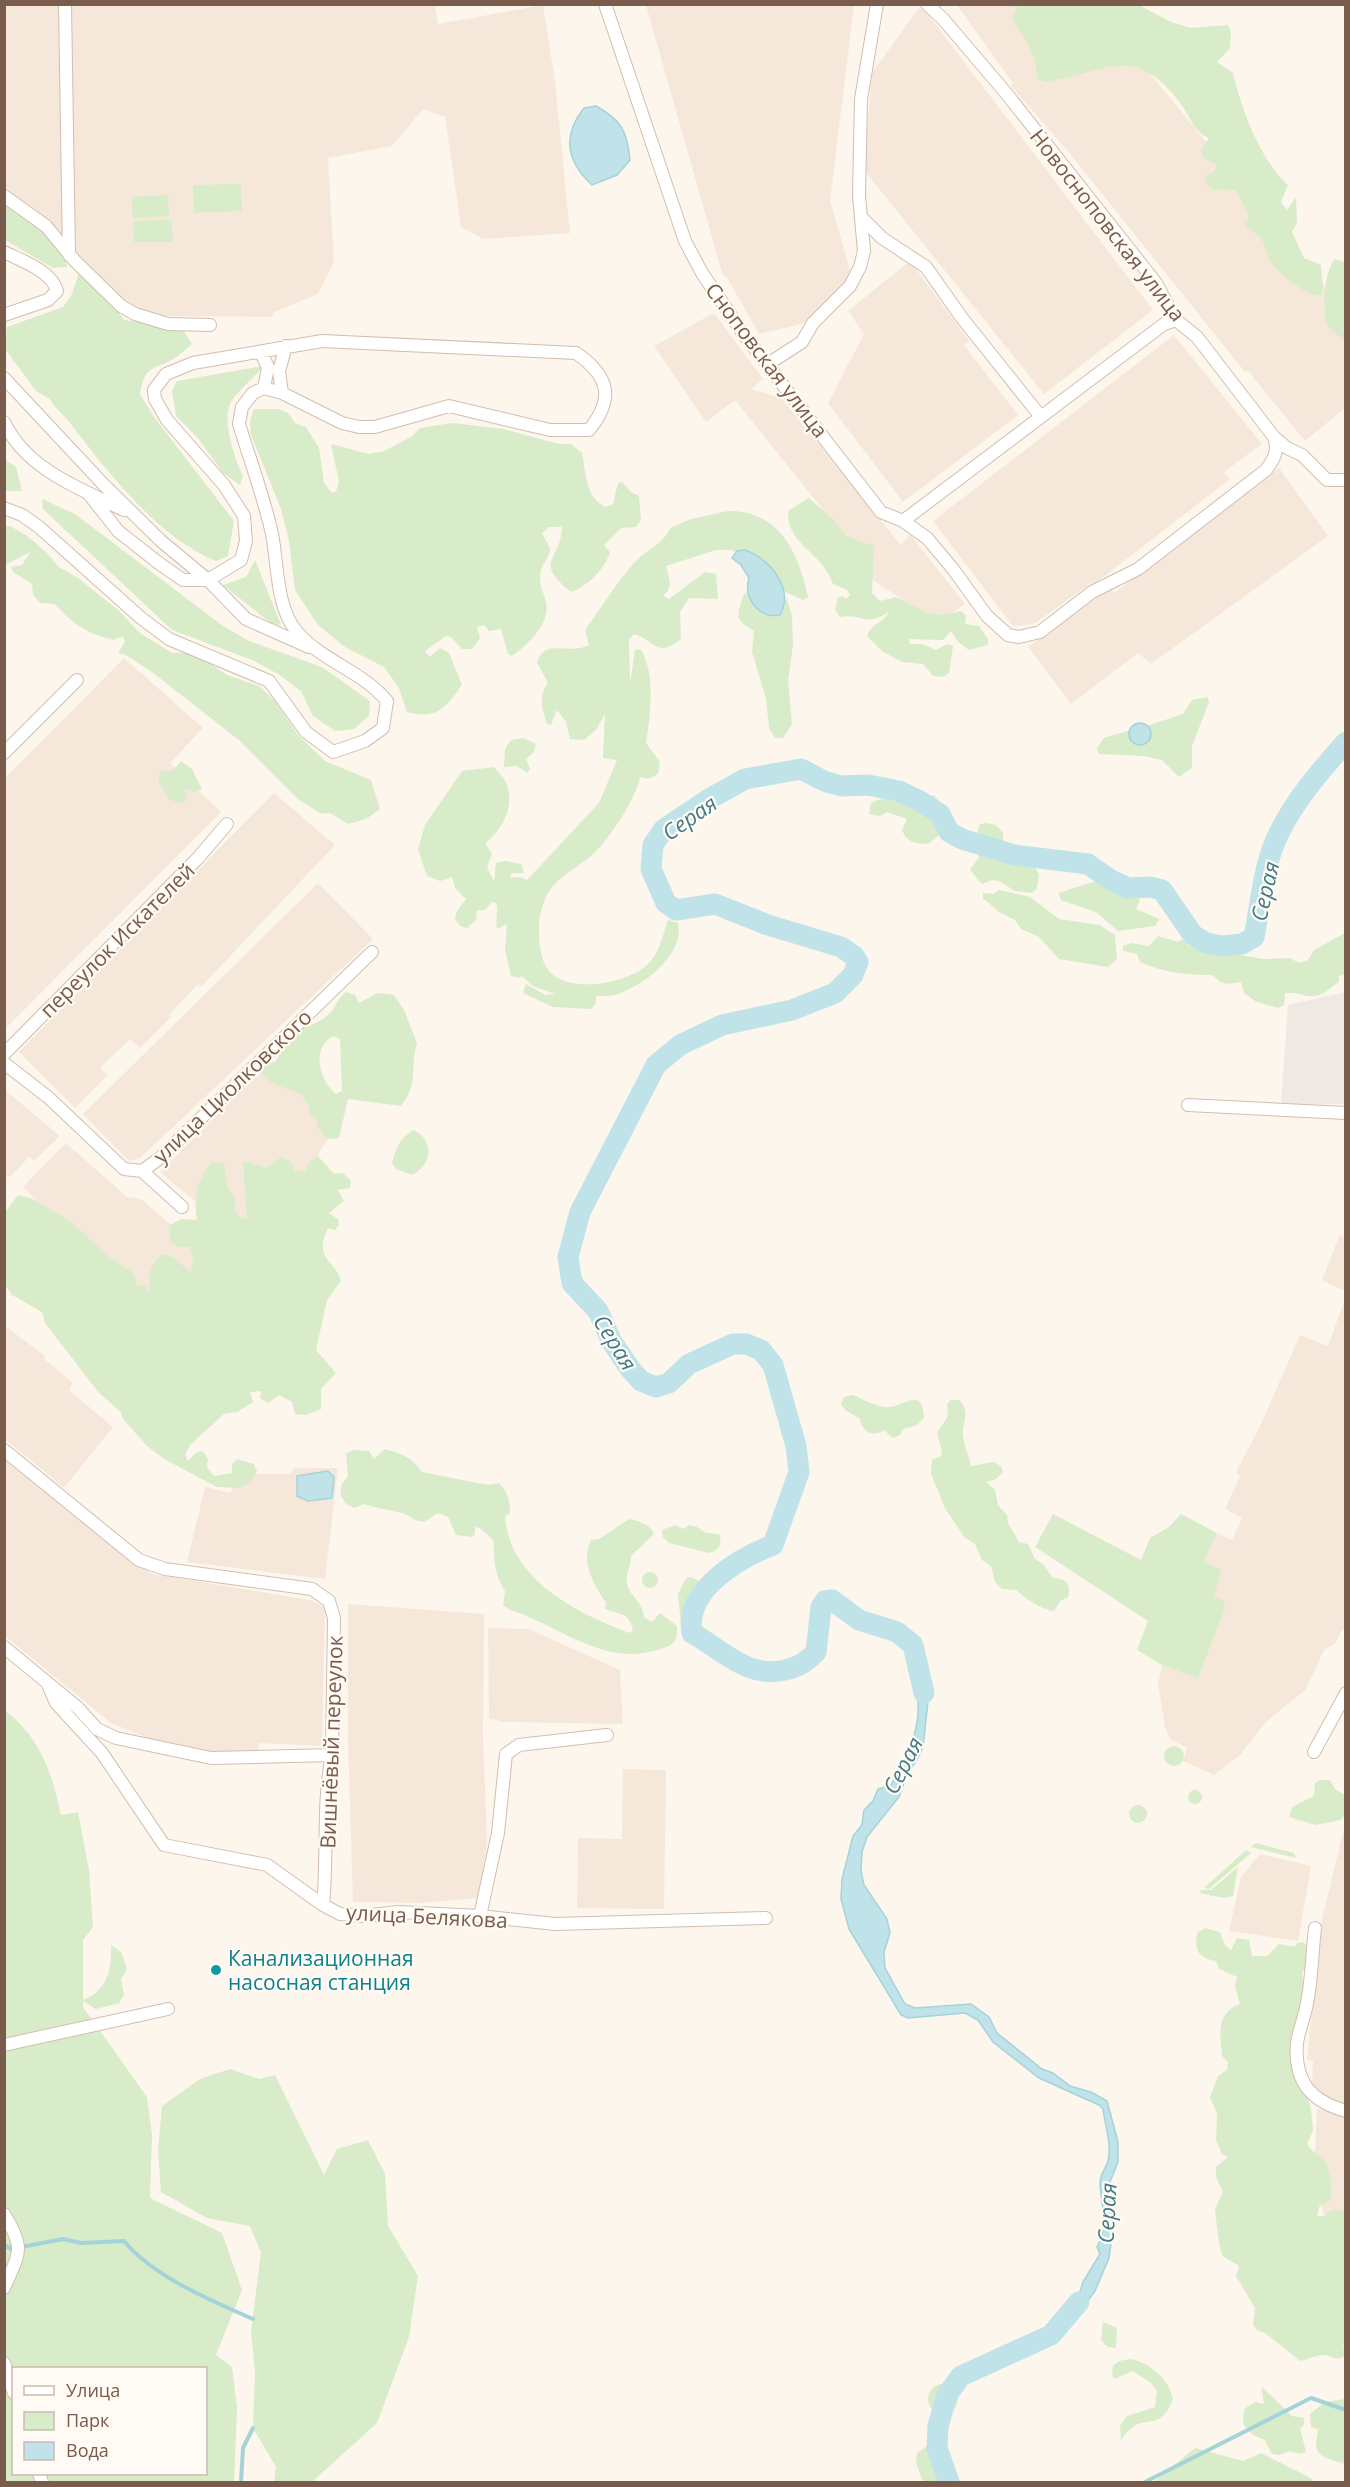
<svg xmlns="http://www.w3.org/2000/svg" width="1350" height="2487" font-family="'Open Sans',sans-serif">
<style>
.residential{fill:#f5e8da}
.industrial{fill:#efe9e4}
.green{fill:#d8ecc9;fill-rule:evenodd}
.water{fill:#bfe3e8;stroke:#a5d3da;stroke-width:1.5}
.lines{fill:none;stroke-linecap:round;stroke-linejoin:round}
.stream{stroke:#a5d3da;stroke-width:4}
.river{stroke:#bfe3e8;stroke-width:21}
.minor-casing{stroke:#d1beb0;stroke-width:14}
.minor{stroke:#fff;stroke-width:12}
.culture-dot{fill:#0f9aa8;stroke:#fffaf3;stroke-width:2}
.labels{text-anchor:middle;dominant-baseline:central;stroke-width:4.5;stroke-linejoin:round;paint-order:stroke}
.street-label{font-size:21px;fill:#7a5c4d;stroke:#fffaf3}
.culture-label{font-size:21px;fill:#0d838f;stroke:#fffaf3;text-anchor:start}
.water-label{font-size:22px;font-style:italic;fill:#437c86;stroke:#fffaf3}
</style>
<rect width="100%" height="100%" fill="#fdf6ec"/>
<path class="residential" d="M4,5H444L435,7L438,24L543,5L555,81L570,233L483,239L461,227L445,117L423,109L392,146L328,158L334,262L318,294L274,312L271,317L164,316L122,307L106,282L80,263L58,229L5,190Z
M646,5H854L830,201L853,280L802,324L759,334L726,276H723Z
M957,5H1078L1135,55L1345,312V408L1305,441L1248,371L1245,372L1067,150L1011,86L1013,83Z
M918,9H924L1153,310L1044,394L864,170L872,73Z
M910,261L969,341L964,345L1018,415L903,502L828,403L864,334L848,311Z
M714,313L763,379L751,389L781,398L901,545L910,534L965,604L938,623L862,573L868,566L735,400L706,422L654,346Z
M1174,335L1262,444L1224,472L1230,479L1093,585L1091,583L1034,624L1013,626L933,521Z
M1279,468L1328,536L1151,664L1138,653L1071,704L1028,647L1110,587L1114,593Z
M124,658L203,728L170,763L221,812L5,1029V778Z
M274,793L335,845L201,987L198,984L169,1015L171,1017L140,1048L130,1039L100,1068L107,1075L75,1108L19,1052Z
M318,883L373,939L139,1159L129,1161L83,1114Z
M263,1069L338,1122L292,1197L248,1245L160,1172Z
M5,1090L60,1136L34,1161L29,1157L10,1177L5,1175Z
M66,1143L127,1197L141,1199L178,1231L218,1256L157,1319L23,1187Z
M1340,1234L1345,1237V1291L1322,1280Z
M1345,1299V1629L1342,1630L1335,1644L1324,1650L1306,1689L1266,1722L1240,1755L1214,1775L1183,1761L1187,1748L1170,1739L1165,1727L1158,1684L1162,1665L1198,1677L1214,1597L1204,1561L1217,1533L1232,1540L1242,1518L1225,1509L1240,1476L1236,1472L1261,1424L1300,1335L1328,1346Z
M4,1325L45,1356L44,1359L73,1383L69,1390L113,1427L64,1488L5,1439Z
M4,1459L152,1574L310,1600L325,1607L322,1746L259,1743L258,1750L216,1752L152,1740L111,1723L5,1636Z
M294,1468H338L325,1579L187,1562L205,1487L231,1493L233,1474H290Z
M348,1604L484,1614L483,1737L487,1843L479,1898L420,1903L353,1902L348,1739Z
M488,1628L529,1629L620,1670L623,1724L503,1722L489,1718Z
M623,1769L666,1770L664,1909L577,1908L578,1838L622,1839Z
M1345,1824V2105H1334L1312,2088L1313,2061L1307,2059L1321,1924Z
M1260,1854L1311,1866L1298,1941L1229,1931L1241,1877Z
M1317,2109L1345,2115V2227L1326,2222L1314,2178Z"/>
<path class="industrial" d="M1345,992V1104H1281L1288,1005Z"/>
<path class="green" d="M1004,5H1139L1171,22L1191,28L1228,25L1231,32L1230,48L1217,62L1233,73C1242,111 1259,158 1288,185L1281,202L1287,210L1296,197L1297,223L1292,232L1304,258L1321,265L1323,289L1321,295C1309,299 1275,271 1269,259C1265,251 1266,245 1260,237C1254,231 1248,231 1244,222L1249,219V214L1235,190L1211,189L1206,183L1205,176L1214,172L1216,165L1202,156L1201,150L1209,138C1193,132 1191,117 1181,104C1133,41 1109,73 1045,82L1038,79L1034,57L1027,42L1013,21L1012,15L1018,8Z
M241,184L242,211L194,213L193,185Z
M168,195L169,216L133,218L131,197Z
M10,202L23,208L24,218L35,222L63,246L67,267L53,268L5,240V207Z
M171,220L173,242H134L133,221Z
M1334,259L1345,262V342L1326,324C1323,301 1323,280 1334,259Z
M80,270L107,296L124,320L181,327L192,344C186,349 180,355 173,359C152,371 145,365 140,394L154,417L234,521L228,556L216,561C158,538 107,471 70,423C63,414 55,409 50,399L36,391L5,349L7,327L63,307L71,296Z
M263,366C254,379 239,389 231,402C221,419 235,460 243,476L240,485L223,473L198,438L176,416L172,391L177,381Z
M254,409H278L288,413L295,423L306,427L319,448L324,483L332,493L336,491L339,482L331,444L369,454L384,451L411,437L420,428L453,423L503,429L559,444H571L582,453C586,472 585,498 606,507L613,504L618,483L622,482L631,492L639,496L641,520L636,527L621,528L604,545L610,552C605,569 588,586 571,592C532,560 561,562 562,527H549L542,533L550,548C550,557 543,562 541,570C538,585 543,590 546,602C551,623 527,646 512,656L508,654L501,629L489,631L484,625L477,627L480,638L472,649H462L451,637L446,636L425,651L430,657L440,648L449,653L462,685C446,708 436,720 407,712L399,688L384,667L345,647L318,625L295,590L289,541L281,509L251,435L250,420Z
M4,455L7,461L16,467L22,491H5Z
M809,498L835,521L846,536L874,546L872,593L880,601L896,597L925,612L942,615L961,611L966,616L965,624L979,626L988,639V645L969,650L958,642L951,631L943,640L909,639L910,644H922L936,650L947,644L953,646L949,673L943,677L933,676L923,664L903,662L883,652L867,636C871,624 884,622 889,612C862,628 865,613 840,617L835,610L838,598L842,596L846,599L850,595L847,590L833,584C821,550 787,546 788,511Z
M42,499L75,514L223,626L249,641L322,667L370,701L369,716L354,729L335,731L313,716L301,691L278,674L252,660L172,630L43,509Z
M728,511C780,511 798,552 808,597L803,600L781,590L757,559L731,550H716L666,566C669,580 674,586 663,596L669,599L705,572L716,574L718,599L689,598L680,612L681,639C657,659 655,640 634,634L629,640L630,684L635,649L641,650C656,674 650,716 646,743L660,762L658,774L649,779L640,777C637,797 608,841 593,854C581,865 565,873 553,886C537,904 536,938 543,960C554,997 624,986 647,965C659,955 663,934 668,920L678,923C685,955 643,986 615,995C609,996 602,996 596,996V1003L591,1009L553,1007L523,993L526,984L545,995L555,994L533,986L522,976L519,978L511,976L505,950L507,924L497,929C495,919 499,912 496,903L492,902L485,910H477L476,920L467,928L460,926L455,919L457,911L466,899L455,888L452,877L440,881L427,876L418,849L425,825L462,771L494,767C498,772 504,778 506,783C516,805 502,831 485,843L492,854L487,867L494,881L496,863L505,861L521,864L524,873H512L510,878L520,877L527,880L599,803L617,760L603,758L605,714L596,730L584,740L570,739L566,722L557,710L551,725L547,724C542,708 538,697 548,683L537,663C544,637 568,656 589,645L585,630C601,608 615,585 633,564C645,550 663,545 670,528L691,519Z
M5,526H10L26,535L46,552L59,567L78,578L118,610L140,633L172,653L193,652L227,675L259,686L275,701L298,735L325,761L371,780L380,809L366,819L348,824L330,813L322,814L299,800L240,741L152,672L126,655L118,653L125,642L123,636L114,640C88,634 72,624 55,604L40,603L33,595L32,584L13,572L11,567L22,565L30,552L5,565Z
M255,560L281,625L272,624L223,585L246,577Z
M751,590L784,608L786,597L792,615L793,645L788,680L792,724L783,738H775L769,728L766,699L752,652L754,631C733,619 737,615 744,594Z
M1207,697L1209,702L1192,746V768L1179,777L1162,760L1144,756L1099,754L1097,748L1104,738L1130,730L1129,732L1150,734L1147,726L1183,714L1192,700Z
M524,738L536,744L534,752L526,759L530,769L527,773L517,766L504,767L505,749L511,740Z
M181,761L192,769L202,789L195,792L184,788L187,800L181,803L170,800L158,781L160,771H172Z
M908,792L921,796L934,795L943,807L941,813L945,820L943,832L928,844C915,843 907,843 902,830L907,819L887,812L880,816L869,814L871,803C884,796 895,798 908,792Z
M987,823L996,825L1003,833V840L1009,855L1019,860L1018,866L1034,865L1039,875L1037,888L1032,893L1015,891L999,881L992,880L982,884L970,870L979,857L975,847L982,842L976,837L980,824Z
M1105,879L1115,885L1119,893L1134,892L1140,900L1136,909L1159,919L1155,926L1118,931L1096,912L1061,900L1058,893C1074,888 1087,883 1105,879Z
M999,890L1030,897L1059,919L1100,925L1115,935L1117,959L1108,967L1059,959L1039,937L1021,929L1015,920L999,912L983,898V893L994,894Z
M1345,933V974L1339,976V982C1332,986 1326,993 1319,995C1307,999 1297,991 1285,993L1284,1005L1278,1008L1255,1001L1244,993L1241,982C1228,984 1222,986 1213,975C1187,975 1165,973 1140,962L1137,954L1123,951V946L1131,943L1149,946L1158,936L1178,942L1182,939L1189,946L1263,959L1290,958L1299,963L1308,960L1314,950Z
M346,992L355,995L359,1003L377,993L394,995L404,1010L417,1043C409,1068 420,1081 401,1106L348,1099L339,1138L327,1139L317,1126V1120L310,1115C307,1082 279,1096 260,1072L265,1064L275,1062L294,1030C310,1026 324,1022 334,1008C338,1001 339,997 346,992ZM333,1036L340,1039L342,1091L336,1094C319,1080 311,1048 333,1036Z
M414,1130C435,1141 432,1165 412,1175L396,1169L392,1163C396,1148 400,1137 414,1130Z
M318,1156L334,1174L343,1173L351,1181L350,1188L338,1190L344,1201L329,1213L338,1219L339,1225L335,1230L328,1228C312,1259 337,1262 341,1281L327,1300L316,1350L336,1373L321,1389V1409L306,1415L295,1414L292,1402L279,1395L268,1403L260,1398L261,1391L250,1392L253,1402L237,1412L224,1414L190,1445L185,1455L188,1461L197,1452L203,1451L208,1459L207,1467L214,1476L232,1473V1464L237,1459L254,1464L257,1471L251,1482L239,1488L217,1487L164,1459L147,1446L124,1420L120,1411L99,1393L45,1323L42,1312L12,1295L5,1285V1212L18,1195L33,1199L71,1222L108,1256L133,1273L137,1285H145L149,1293C149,1274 148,1267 163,1254L175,1258L191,1273L193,1259L190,1247H178L170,1241V1225L181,1219L197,1220C194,1197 196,1181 212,1162L224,1163L228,1189L235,1197V1209L240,1218H247L243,1164L245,1161L266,1168L281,1157L291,1162L295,1171H306L309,1162Z
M853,1395C865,1400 878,1408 890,1407C905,1405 923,1387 924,1418L917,1425L903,1429L900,1435L893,1438L884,1430C871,1439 863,1431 859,1418L846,1411L841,1404L844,1397Z
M951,1400H959C972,1413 961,1423 963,1437C965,1447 969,1457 971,1466L993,1462L1001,1466L1003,1472L996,1479L986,1482L995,1490L998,1505L1007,1515L1008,1523L1019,1542L1028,1544L1035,1559L1043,1564L1053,1578C1065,1578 1072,1585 1068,1597L1060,1601L1054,1611C1043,1610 1025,1599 1017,1590L1002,1589L995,1582L991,1566L982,1560L975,1544L964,1537L945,1508L931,1474L932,1460L941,1456L942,1451L937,1433L948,1416L947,1404Z
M385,1449C402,1454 412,1457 422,1472L488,1485L499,1483C508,1492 510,1501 510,1513L505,1516C509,1579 576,1613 630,1633L633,1630C629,1612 620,1615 605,1609L606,1603C594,1585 580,1562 591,1540L599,1539L629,1519C639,1521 650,1524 654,1534L631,1556C631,1566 625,1575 627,1584C631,1598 643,1602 644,1617L652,1622L660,1613L677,1626C678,1643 672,1646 657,1650C603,1667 559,1625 510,1610L503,1605L505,1591C495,1575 493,1560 494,1541L480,1528L475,1527V1534L472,1537L456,1535L448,1517L438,1513L424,1522C412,1521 411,1515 402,1513C390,1510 377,1508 363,1504L355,1508L346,1504L340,1494L342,1484L348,1476L346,1453L355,1450L369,1451L374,1459Z
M1053,1514L1141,1560L1150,1538L1169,1527L1181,1514L1217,1533L1204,1561L1221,1570L1214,1597L1224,1601L1225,1608L1198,1678L1162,1665L1137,1650L1148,1621L1035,1547Z
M675,1525L683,1529L689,1525L697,1527L706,1533L719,1534C723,1544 719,1551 709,1553L669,1543L663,1537L662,1530Z
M642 1580a8 8 0 1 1 16 0a8 8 0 1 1-16 0Z
M691,1577L703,1583L699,1592C705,1607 700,1632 681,1625L678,1594L686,1578Z
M4,1710C40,1736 52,1773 61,1815L78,1812L89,1870L93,1927L83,1940V2000C108,1991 112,1968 111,1945L121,1952L127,1969L121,1979L124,1995L119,2003L96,2009L83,2001V2007L147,2097L152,2135L150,2198L222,2233L242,2290L216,2355L232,2367L237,2408L234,2482H5ZM14,2368H206V2474H14Z
M1164 1756a10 10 0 1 1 20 0a10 10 0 1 1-20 0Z
M1321,1780H1330L1335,1789L1345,1795V1814L1341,1820L1315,1825L1289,1817L1292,1807L1314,1796L1315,1783Z
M1188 1797a7 7 0 1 1 14 0a7 7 0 1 1-14 0Z
M1129 1814a9 9 0 1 1 18 0a9 9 0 1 1-18 0Z
M1256,1843L1294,1853L1296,1858L1251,1847Z
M1246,1850L1251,1853L1209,1889L1204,1888Z
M1238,1867L1233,1896L1223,1898L1200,1893L1201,1890H1211Z
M1205,1928L1220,1932L1225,1945L1231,1950L1237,1938L1249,1940L1252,1956H1267L1279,1944L1295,1947L1297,1943L1303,1942L1310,1948V1961L1302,1973L1305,2003L1311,2019L1302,2029L1295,2049L1311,2110L1313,2130L1307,2144C1312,2153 1323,2157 1327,2165C1332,2175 1331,2189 1331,2200L1319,2207L1317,2216H1325L1333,2209L1345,2211L1346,2342L1343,2346L1346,2355C1336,2363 1331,2354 1321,2355C1315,2356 1307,2360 1300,2361L1265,2333L1256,2330L1253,2324L1255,2308L1236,2276L1239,2266C1234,2262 1227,2260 1223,2256C1219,2251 1216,2216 1215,2209L1223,2192L1216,2177V2167L1228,2157L1222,2154L1216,2140L1217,2113L1210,2098L1218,2076L1227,2070L1228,2062L1222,2056C1220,2033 1216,2013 1240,2004L1235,1986L1237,1977L1219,1969L1216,1961C1198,1958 1193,1949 1198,1932Z
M230,2069L259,2079L275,2075L324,2175L337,2149L368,2140L385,2174L388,2226L418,2276L409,2337L377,2423L312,2482H274L276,2467L253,2428L255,2371L251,2332L261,2252L250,2226L207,2218L161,2192L158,2150L162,2106L200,2079Z
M1103,2322L1117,2328L1116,2348L1106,2346L1101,2340Z
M1131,2359C1149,2362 1170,2380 1173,2399C1158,2438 1142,2406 1121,2441L1120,2425L1127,2416L1155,2407L1157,2391L1150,2382L1132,2371L1115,2379L1112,2375L1113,2366L1119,2361Z
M928 2399a15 15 0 1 1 30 0a15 15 0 1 1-30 0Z
M1261,2386L1292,2416L1304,2418V2425L1300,2428L1306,2452L1300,2454L1290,2451L1279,2455L1272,2454L1265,2440L1253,2435L1243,2424L1244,2409L1255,2402L1264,2404Z
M1345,2399H1346L1345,2464C1336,2461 1316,2458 1316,2445C1316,2440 1318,2434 1318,2429L1311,2427L1310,2414L1325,2402Z
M931,2443L948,2456L944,2482H923L916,2463L917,2453Z
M1195,2448L1243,2461L1261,2453L1311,2478L1313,2482H1154Z"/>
<path class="water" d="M596,106C621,120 627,130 630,160L617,175L592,185C567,162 561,137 584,108Z
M745,550C769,559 795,588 780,615C759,619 743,598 749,578L741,565L732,558L737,551Z
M1129 734a11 11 0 1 1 22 0a11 11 0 1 1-22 0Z
M328,1471L334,1477L332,1498L308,1501L297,1496V1476Z
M922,1667L928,1701L923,1747L917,1760L908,1772L899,1797L867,1837L862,1852L861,1871L864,1885L887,1919L890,1933L884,1952L885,1968L905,2004L915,2008L971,2004L989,2017L997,2033L1042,2069L1053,2073L1070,2086L1091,2092L1107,2101L1118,2142V2162L1110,2182L1115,2215L1109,2258L1095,2291L1067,2328L1057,2321L1078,2298L1083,2282L1100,2254L1097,2247C1109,2227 1101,2205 1100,2183C1100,2173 1106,2169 1108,2161C1112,2144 1105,2126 1103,2109L1099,2105L1039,2078L993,2042L978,2020L965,2013L908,2018L901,2015L849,1929L841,1899L842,1879L853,1836L862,1825L864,1810L873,1801L878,1789L891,1785C914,1743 927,1717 912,1669Z"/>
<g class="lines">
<path class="stream" d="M6,2246L11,2249L63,2239L81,2243L124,2241C154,2277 210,2300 253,2319
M241,2482L243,2448L253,2428
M1145,2482L1311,2398L1346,2410"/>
<path class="river" d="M924,1693L913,1645L897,1632L859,1620L832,1600L825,1601L821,1607L816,1652C808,1661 800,1666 789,1669C750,1681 724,1651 692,1633C684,1590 739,1558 773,1545L799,1472L796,1446L773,1365L761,1350L746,1344H733L689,1364L669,1383L656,1387L641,1381L631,1370L612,1342L598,1311L572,1283L568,1257L580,1212L656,1065L680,1045L722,1025L792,1010L835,993L853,975L858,962L854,956L841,947L768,925L715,904L676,910L666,903L651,869L653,845L664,829L709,799L745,779L801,769L824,781L841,786L868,785L899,791L920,801L940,814L949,832L962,839L1014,855L1088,864L1111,880L1128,888L1150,887L1162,890L1193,935L1206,943L1222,946L1242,944L1254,937C1261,903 1263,865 1279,833C1295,800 1321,770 1346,742
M949,2482L937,2448L938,2426L947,2395L961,2376L1051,2335L1079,2302"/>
<defs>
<path id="minor" d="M65,4L69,255
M605,4L685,241L702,273L745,336L881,512L903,521
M927,4L943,19L1006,93L1156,283L1176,320L1197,337L1274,437L1287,448L1302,455L1327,480H1346
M4,196L46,226L74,260L121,306L135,314L168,324L210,325
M863,219L882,238L926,267L962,318L1041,417
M4,252C22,261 52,271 57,291L48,300L4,315
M1176,320L1164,324L903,521L927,538L953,569L987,616L1008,635L1019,637L1040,632L1092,592L1138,569L1266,470C1274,459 1279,451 1274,437
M261,353L268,367L264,388
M768,364L802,342L813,323L850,286L860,267L864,251L859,196L861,99L877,4
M4,378L104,485L161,541L208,580L241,560L246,541L244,516L224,485L167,420L155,399L154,390L166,374L193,363L322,341L576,353C609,376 615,398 589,430H550L449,406L375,427H359L342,423L282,393L264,388L253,393L242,407L239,424C250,460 264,497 272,534C278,564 276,608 297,632C322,661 362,671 387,701L383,728L365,741L333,752L306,732L269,681L169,639L141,618L39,527L22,515L4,508
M282,393L279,371L286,346
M4,422C26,469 80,489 124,510
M88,493L118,531L160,564L183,580H208L246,619L309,647
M4,753L77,680
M4,1054L198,858L227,824
M4,1063L49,1098L124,1169L142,1171L160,1158L372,952
M1188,1105L1346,1113
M142,1171L182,1207
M4,1450L139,1560L165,1569L312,1589L329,1601L334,1618L332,1755C322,1804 328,1855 323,1905
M4,1647L78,1708L97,1729L116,1738L211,1758L332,1755
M47,1682L56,1703L102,1753L164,1845L267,1865L323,1905L340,1914L363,1916L398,1912L480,1916L555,1924L766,1918
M1314,1752L1346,1693
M480,1916L498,1833L506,1754L519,1745L607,1735
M1315,1928C1312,1953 1312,1978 1307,2003C1305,2016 1299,2029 1297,2043C1294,2081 1310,2101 1346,2111
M4,2045L168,2009
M4,2214C26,2250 19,2253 4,2288
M4,2363L14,2393
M39,2474L42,2482"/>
</defs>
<use href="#minor" class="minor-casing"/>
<use href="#minor" class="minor"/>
</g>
<circle class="culture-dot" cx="216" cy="1970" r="6"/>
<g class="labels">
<g class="street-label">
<text transform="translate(1108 225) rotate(52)">Новосноповская улица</text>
<text transform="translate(767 360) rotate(53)">Сноповская улица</text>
<text transform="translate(117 940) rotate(-45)">переулок Искателей</text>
<text transform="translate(232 1086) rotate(-44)">улица Циолковского</text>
<text transform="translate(331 1742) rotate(-88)">Вишнёвый переулок</text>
<text transform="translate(427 1916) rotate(3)">улица Белякова</text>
</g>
<g class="culture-label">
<text x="228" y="1958">Канализационная<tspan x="228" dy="24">насосная станция</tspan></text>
</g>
<g class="water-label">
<text transform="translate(689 817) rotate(-35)">Серая</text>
<text transform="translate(1264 891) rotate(-77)">Серая</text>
<text transform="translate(616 1342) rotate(58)">Серая</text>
<text transform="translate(902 1765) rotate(-63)">Серая</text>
<text transform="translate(1106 2213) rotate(-87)">Серая</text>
</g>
</g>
<rect width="1350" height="2487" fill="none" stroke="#7a5c4d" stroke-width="12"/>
<rect x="12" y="2367" width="195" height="108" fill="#fffaf3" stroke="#cabbb1" stroke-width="1.5"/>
<rect x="24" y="2386" width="30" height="9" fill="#ffffff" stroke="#cabbb1" stroke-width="1.5"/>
<text x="66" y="2397" font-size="18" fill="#7a5c4d">Улица</text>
<rect x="24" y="2412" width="30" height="18" fill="#d8ecc9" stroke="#cabbb1" stroke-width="1.5"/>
<text x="66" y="2427" font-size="18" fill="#7a5c4d">Парк</text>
<rect x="24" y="2442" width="30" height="18" fill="#bfe3e8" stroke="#cabbb1" stroke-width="1.5"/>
<text x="66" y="2457" font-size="18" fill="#7a5c4d">Вода</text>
</svg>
